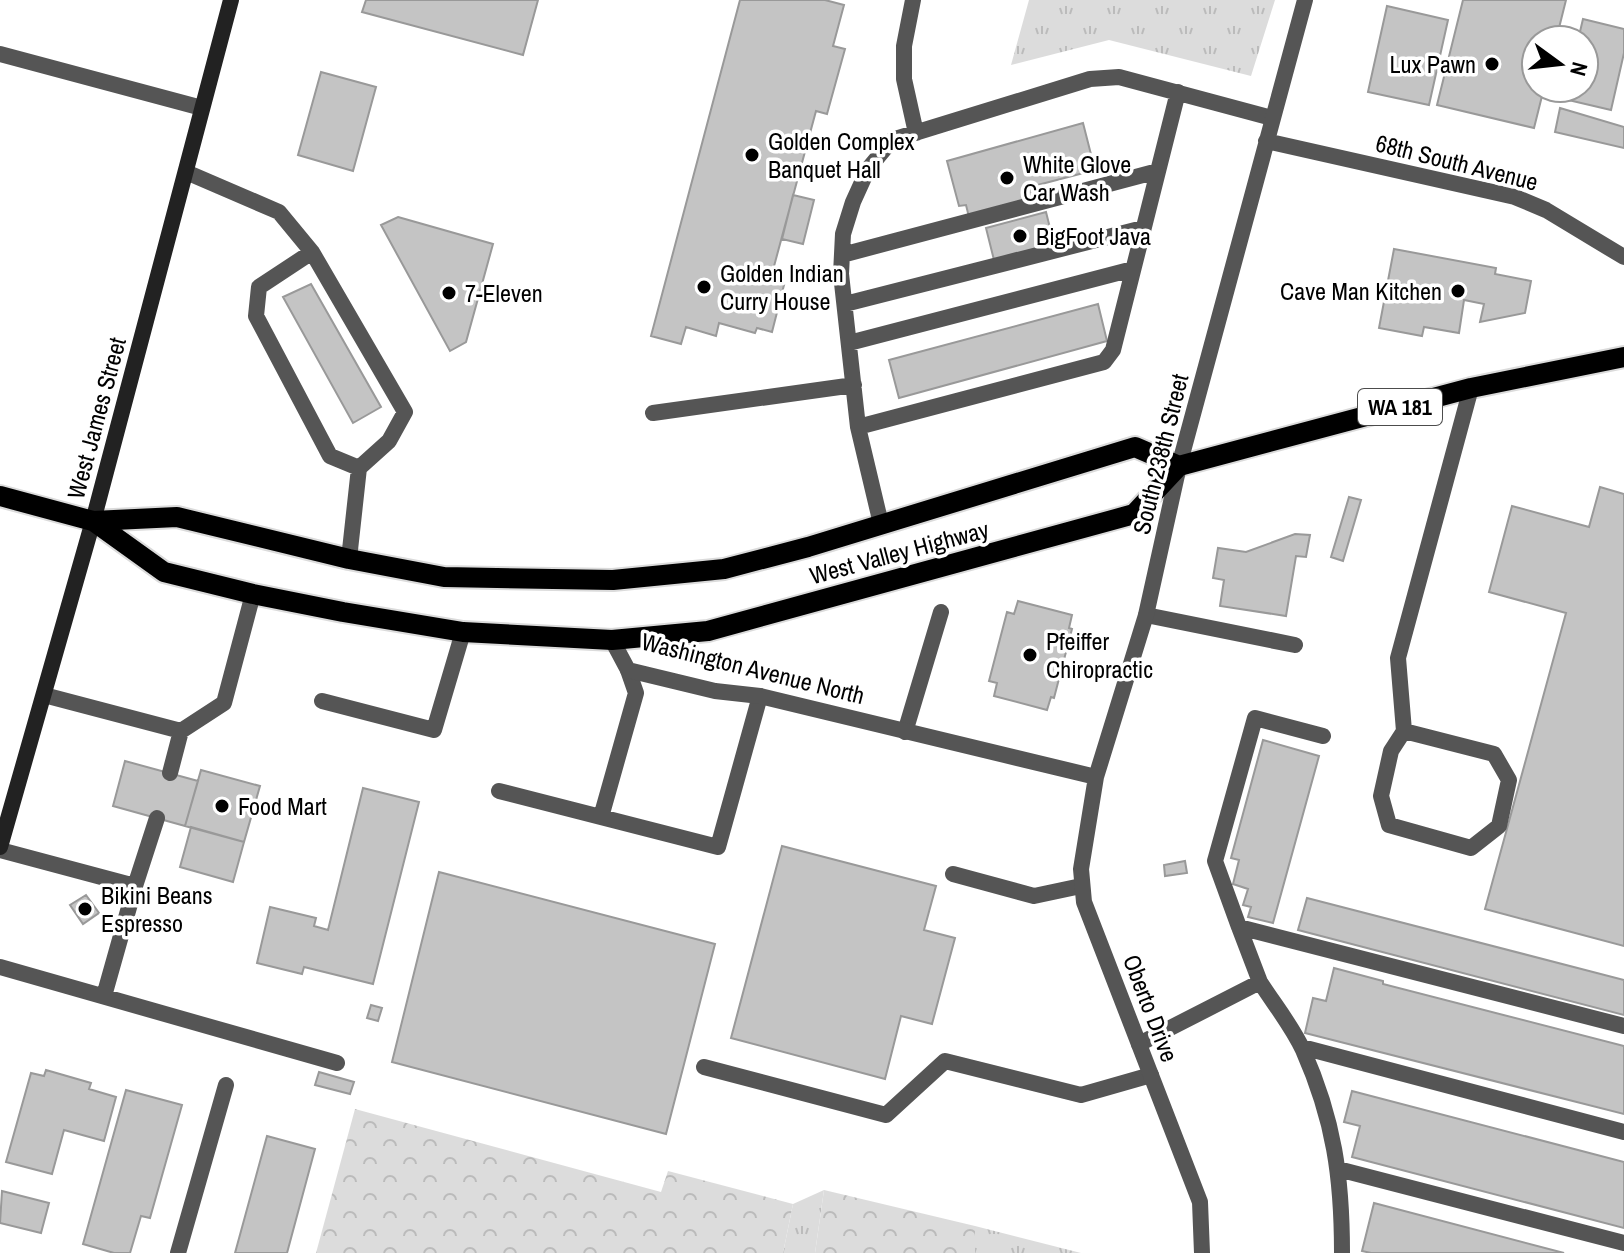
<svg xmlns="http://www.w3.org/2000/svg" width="1624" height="1253" font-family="'Archivo Narrow',sans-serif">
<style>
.grass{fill:url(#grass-tufts)}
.forest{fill:url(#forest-crowns)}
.building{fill:#c4c4c4;stroke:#999;stroke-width:2}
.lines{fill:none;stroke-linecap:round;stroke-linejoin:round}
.primary-casing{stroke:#dbdbdb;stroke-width:24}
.lane{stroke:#555;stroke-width:16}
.street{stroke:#555;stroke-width:16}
.secondary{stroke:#222;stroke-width:16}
.primary{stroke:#000;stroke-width:20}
.poi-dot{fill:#000;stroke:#fff;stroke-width:3}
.labels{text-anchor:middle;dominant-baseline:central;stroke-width:7;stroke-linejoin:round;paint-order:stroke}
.shield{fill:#fff;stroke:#4c4c4c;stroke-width:2}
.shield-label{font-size:22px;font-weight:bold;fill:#000}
.poi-label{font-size:24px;fill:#000;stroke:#fff;text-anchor:start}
.street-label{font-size:24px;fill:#000;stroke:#fff}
</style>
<defs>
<pattern id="grass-tufts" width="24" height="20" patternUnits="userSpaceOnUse" patternTransform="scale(2)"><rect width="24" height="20" fill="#dcdcdc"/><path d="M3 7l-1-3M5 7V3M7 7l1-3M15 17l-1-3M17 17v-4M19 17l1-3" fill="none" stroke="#bbb"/></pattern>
<pattern id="forest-crowns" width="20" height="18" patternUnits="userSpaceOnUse" patternTransform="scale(2)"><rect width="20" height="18" fill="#dcdcdc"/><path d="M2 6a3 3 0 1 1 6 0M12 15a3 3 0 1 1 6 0" fill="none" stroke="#bbb"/></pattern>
</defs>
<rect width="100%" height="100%" fill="#fff"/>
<path class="grass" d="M1029,0H1275L1251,76L1109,40L1011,65Z
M824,1190L815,1253H783L793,1204Z
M975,1226L1081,1253H975Z"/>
<path class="forest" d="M355,1109L661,1192L668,1171L793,1204L783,1253H316Z
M824,1190L975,1226V1253H815Z"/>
<path class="building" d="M366,0H538L523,55L362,12Z
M740,0H825L844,5L833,46L845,49L827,114L816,111L770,281L784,285L772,332L757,328L755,333L719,323L716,336L686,327L681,344L651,336Z
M1463,0H1566L1556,40H1536V88H1544L1534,128L1437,105Z
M1387,6L1448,20L1429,105L1368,92Z
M1583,19L1624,29V53L1611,110L1564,99L1567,88H1584V40H1578Z
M321,72L376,87L353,171L298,155Z
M1560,108L1624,127V148L1555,132Z
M1083,123L1095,170L1030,187L1035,203L970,221L966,205L959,206L947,161Z
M793,195L814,200L803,244L782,239Z
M1046,212L1054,244L994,260L986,228Z
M398,217L493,244L466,342L450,351L381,225Z
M1394,249L1496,268L1495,274L1531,281L1525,313L1480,322L1484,304L1464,300L1459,333L1424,327L1422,336L1379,328Z
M311,284L381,407L353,423L283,297Z
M1098,304L1107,341L899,398L889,360Z
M1600,487L1624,494V946L1485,909L1566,613L1489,592L1512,506L1589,527Z
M1349,497L1361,500L1343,561L1331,557Z
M1295,534L1310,535L1306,557L1296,556L1286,616L1220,606L1224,580L1213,578L1218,548L1246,552Z
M1018,601L1072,615L1069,628L1072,629L1054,698L1051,697L1047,710L994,696L997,683L989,681L1007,612L1014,614Z
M1263,740L1319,756L1273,923L1248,917L1251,907L1243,905L1248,889L1233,884L1239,860L1231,858Z
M125,761L198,781L185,826L113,806Z
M201,770L260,786L244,842L185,826Z
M363,788L419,802L373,984L304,967L302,974L257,963L270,907L316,918L314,926L328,930Z
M191,827L244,842L233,882L180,867Z
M782,846L936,886L924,930L955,938L932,1024L901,1016L885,1079L731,1038Z
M1185,861L1187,873L1165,876L1164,865Z
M439,872L715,944L666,1134L392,1062Z
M86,895L99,913L83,924L70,905Z
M1307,898L1624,980V1015L1298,930Z
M1334,968L1383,981V984L1624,1046V1114L1305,1033L1313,998L1326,1001Z
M371,1005L382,1008L378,1021L367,1018Z
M46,1070L91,1083L89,1089L116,1097L104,1141L64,1130L52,1174L6,1162L31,1073L44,1076Z
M319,1072L354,1082L350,1094L315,1085Z
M126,1090L182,1105L150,1218L141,1216L130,1253H114L83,1244Z
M1352,1091L1624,1162V1228L1352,1157L1360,1126L1344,1122Z
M267,1136L315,1149L287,1253H235Z
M2,1191L49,1203L41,1233L0,1223Z
M1374,1203L1564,1253H1371L1362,1251Z"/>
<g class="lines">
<defs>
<path id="primary" d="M0,496L93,521L177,517L349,559L444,577L613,580L724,569L808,547L1135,447L1179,466
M93,521L164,572L253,594L343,612L463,632L612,640L708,631L1134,514L1179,466L1471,388L1624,357"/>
</defs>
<use href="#primary" class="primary-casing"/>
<path class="lane" d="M913,0L904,46V79L916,133
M0,54L202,108
M186,172L279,212L312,252L405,412L389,441L359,468L349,559
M312,252L259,287L256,316L330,456L359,468
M842,255L1158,171
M845,304L1143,228
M849,343L1133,269
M653,413L854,385
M858,427L1104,362L1113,350L1178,92
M881,524L858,427L841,274L843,234L853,202L868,169L892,140L1090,79L1119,77L1272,118
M1146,615L1295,645
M44,695L181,731
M322,701L434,730L463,632
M1404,731L1391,751L1381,796L1389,825L1471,848L1499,826L1509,780L1494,754L1404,731L1398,658L1471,388
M905,732L941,612
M1323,736L1255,718L1215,861L1239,927L1624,1026
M170,773L181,731L224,703L253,594
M499,791L718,847L760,696
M601,817L636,693L628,670
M0,850L135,886L104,996
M953,874L1034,896L1081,886
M135,886L157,818
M1239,927L1260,982
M0,967L337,1063
M1139,1044L1260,982C1274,1004 1292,1026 1303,1050C1334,1120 1342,1177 1342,1253
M1302,1047L1624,1132
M704,1067L886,1115L945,1061L1081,1095L1151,1075
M1338,1169L1624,1243
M178,1253L226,1085"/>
<path class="street" d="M1266,141L1515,197L1546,210L1624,257
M612,640L628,670L715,691L760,696L1096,777
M1202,1253L1200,1202L1084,902L1081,869L1096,777L1146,615L1179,466L1305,0"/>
<path class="secondary" d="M0,847L93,521L231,0"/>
<use href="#primary" class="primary"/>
</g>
<g class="poi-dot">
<circle cx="1492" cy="64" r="8"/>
<circle cx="752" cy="155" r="8"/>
<circle cx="1007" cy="178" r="8"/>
<circle cx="1020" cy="236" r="8"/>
<circle cx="704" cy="287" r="8"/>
<circle cx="1458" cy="291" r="8"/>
<circle cx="449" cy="293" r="8"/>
<circle cx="1030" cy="655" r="8"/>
<circle cx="222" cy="806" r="8"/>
<circle cx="85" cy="909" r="8"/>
</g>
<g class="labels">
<rect class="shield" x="1358" y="389" width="84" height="36" rx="6"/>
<g class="shield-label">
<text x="1400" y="407">WA 181</text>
</g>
<g class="poi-label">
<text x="1476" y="64" text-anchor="end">Lux Pawn</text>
<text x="768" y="141">Golden Complex<tspan x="768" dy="28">Banquet Hall</tspan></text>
<text x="1023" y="164">White Glove<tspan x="1023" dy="28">Car Wash</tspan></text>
<text x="1036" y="236">BigFoot Java</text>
<text x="720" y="273">Golden Indian<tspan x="720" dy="28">Curry House</tspan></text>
<text x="1442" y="291" text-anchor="end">Cave Man Kitchen</text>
<text x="465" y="293">7-Eleven</text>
<text x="1046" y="641">Pfeiffer<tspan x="1046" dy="28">Chiropractic</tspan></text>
<text x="238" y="806">Food Mart</text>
<text x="101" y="895">Bikini Beans<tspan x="101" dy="28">Espresso</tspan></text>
</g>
<g class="street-label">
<text transform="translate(1457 162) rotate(14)">68th South Avenue</text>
<text transform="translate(96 418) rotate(-75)">West James Street</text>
<text transform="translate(1160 454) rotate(-76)">South 238th Street</text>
<text transform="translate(899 552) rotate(-15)">West Valley Highway</text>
<text transform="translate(753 668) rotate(14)">Washington Avenue North</text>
<text transform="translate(1151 1008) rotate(69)">Oberto Drive</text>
</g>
</g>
<g transform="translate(1560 64) rotate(105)"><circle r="38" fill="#ffffff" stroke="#999999" stroke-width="2"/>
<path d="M0-6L14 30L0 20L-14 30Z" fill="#000000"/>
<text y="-12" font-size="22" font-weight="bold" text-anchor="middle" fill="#000000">N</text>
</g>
</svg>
